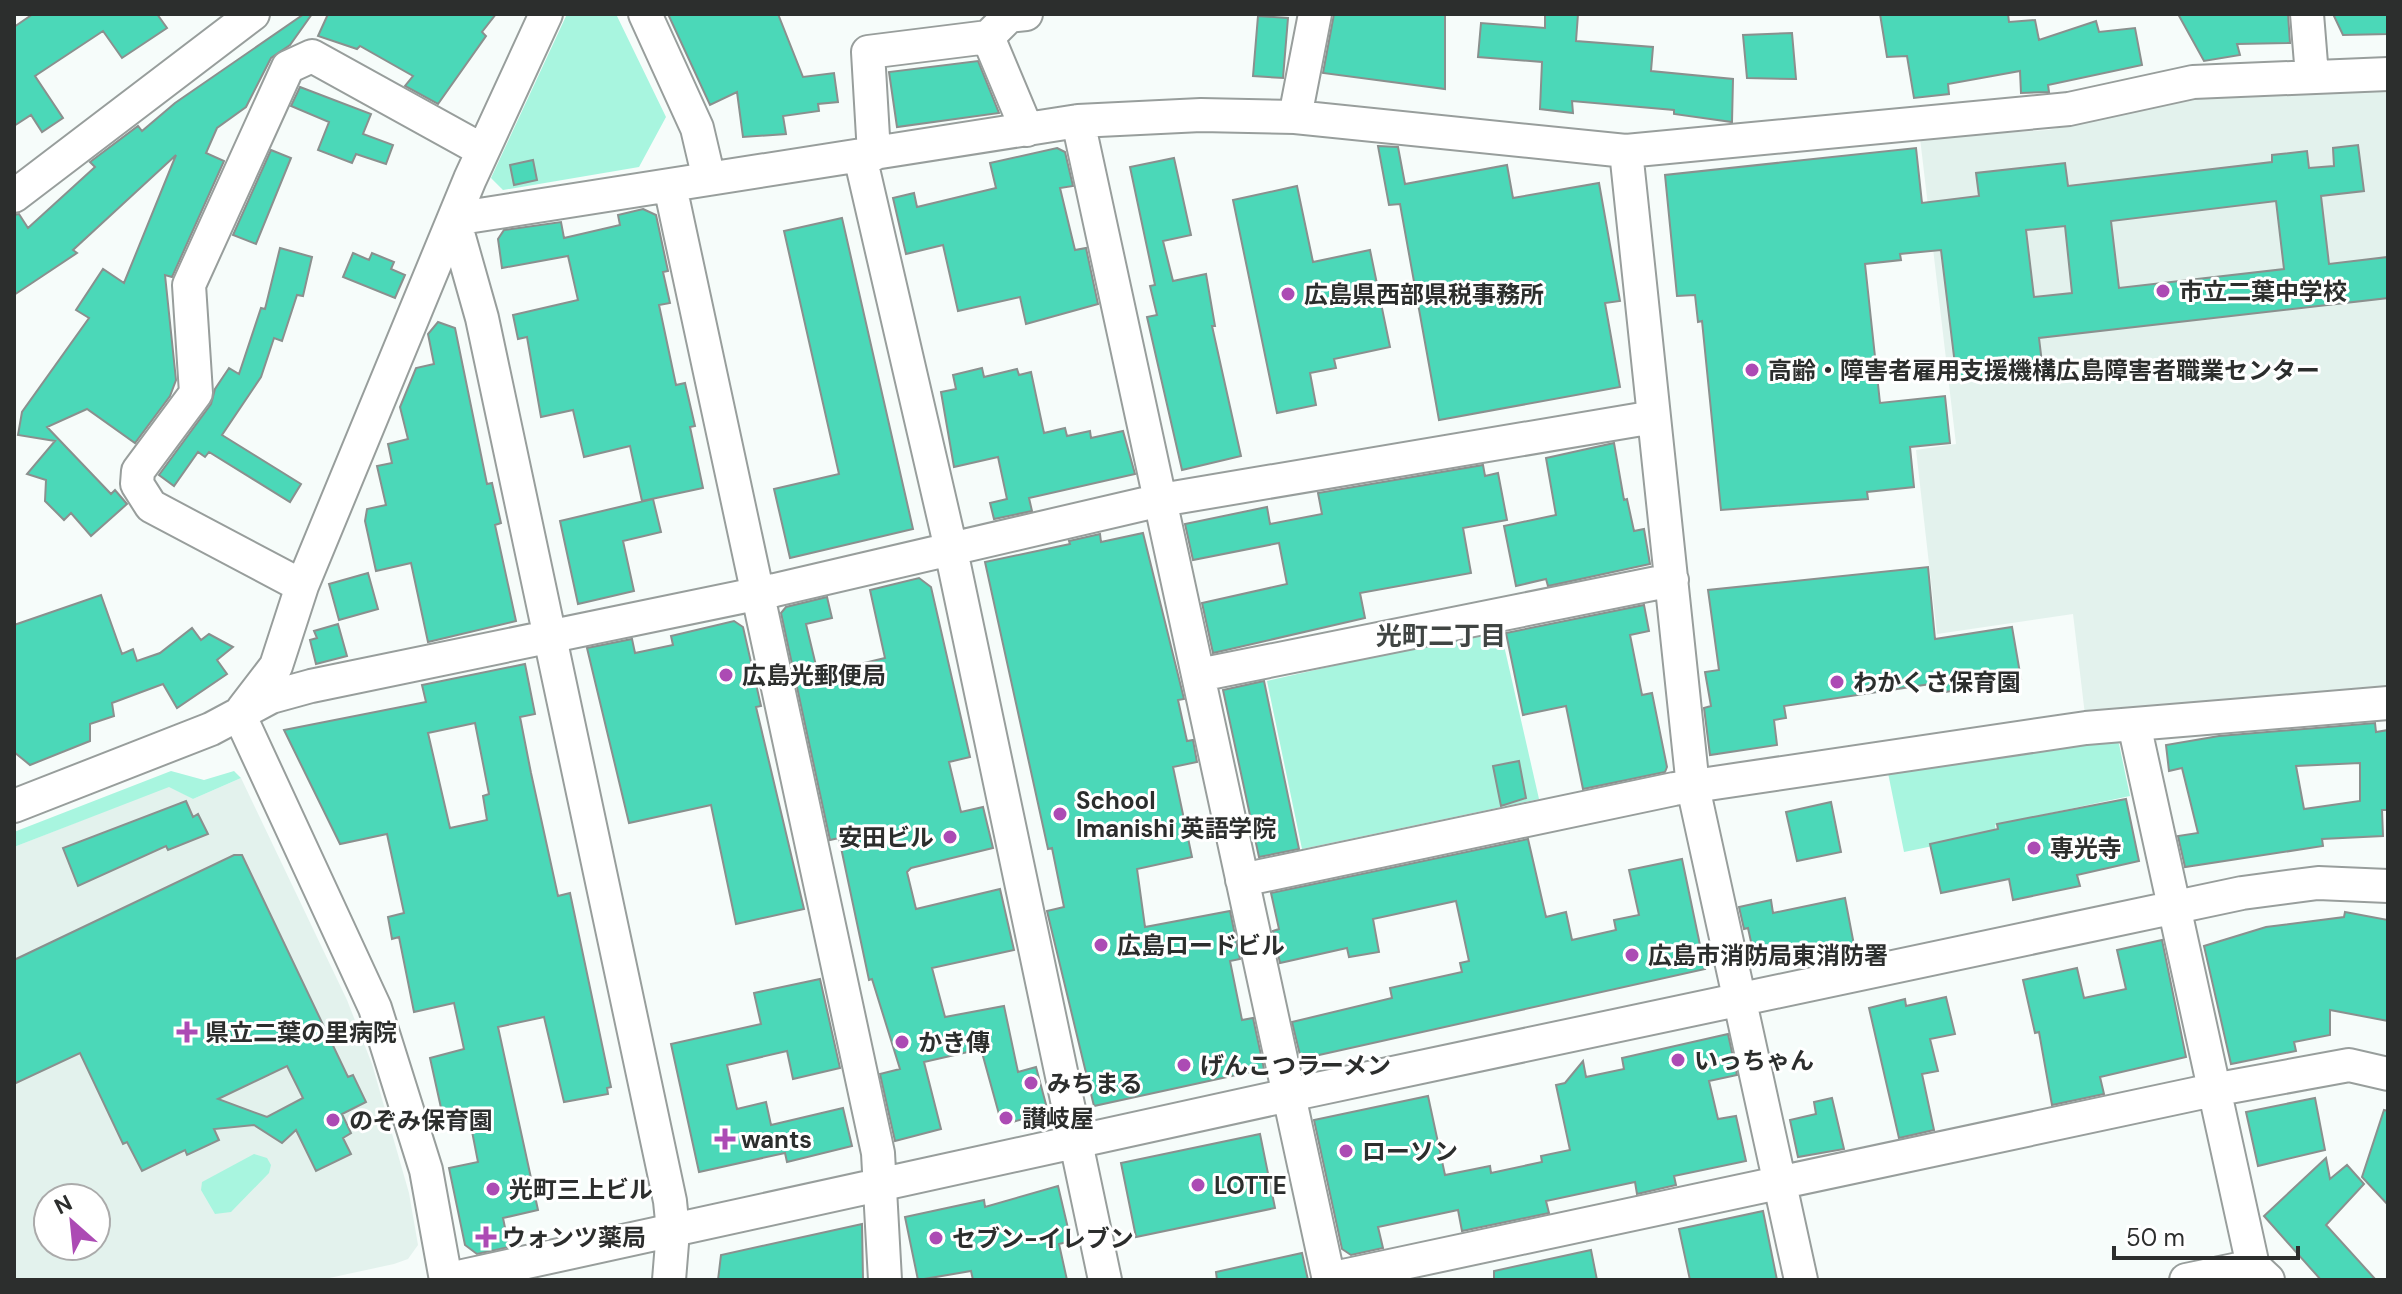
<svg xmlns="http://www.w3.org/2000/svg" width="2402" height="1294" font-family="'DM Sans','Noto Sans JP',sans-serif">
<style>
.built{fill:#e3f2ed;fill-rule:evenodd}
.green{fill:#a8f5df}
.building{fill:#4bd8b8;stroke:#8a908e;stroke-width:2;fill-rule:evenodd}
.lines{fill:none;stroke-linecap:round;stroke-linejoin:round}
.minor-casing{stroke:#989e9c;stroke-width:36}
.minor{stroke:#fff;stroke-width:32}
.poi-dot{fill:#ac4bb4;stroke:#fff;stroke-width:3}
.labels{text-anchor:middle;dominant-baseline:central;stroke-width:6;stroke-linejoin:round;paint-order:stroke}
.poi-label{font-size:24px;font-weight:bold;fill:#2c2e2d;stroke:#fff;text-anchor:start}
.neighbourhood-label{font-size:26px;font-weight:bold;fill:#404543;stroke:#fff}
</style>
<rect width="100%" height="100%" fill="#f6fcfa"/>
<path class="built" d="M2388,91V689L2085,715L2073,614L1937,634L1916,450L1956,444L1920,138L2048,130L2208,97Z
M241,778L347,1000L372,1064L409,1193L418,1245L408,1259L394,1264L320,1280H14V847L169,786L193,799ZM48,1198H96V1246H48Z"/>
<path class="green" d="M567,14H616L666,117L639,167L503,190L491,178Z
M1500,628L1539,799L1302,849L1267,681Z
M2108,735L2119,744L2130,796L1995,825L1996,833L1904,852L1887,768Z
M171,771L204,780L234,771L241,778L193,799L169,787L14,847V832Z
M254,1154L267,1158L271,1165L269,1173L231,1212L215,1214L201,1190L202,1182Z"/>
<path class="building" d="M33,14H157L167,28L122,58L103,31L35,76L63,118L42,132L31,115L14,126V27Z
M304,14H312L290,45L271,58L246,107L217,128L206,153L224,161L172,277L165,275L176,380L170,396L135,443L87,409L47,427L111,494L115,490L127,504L91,536L71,513L64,520L45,501L46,480L27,474L55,441L18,435L22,412L89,318L76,310L103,269L124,283L176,155L73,250L77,253L14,295V215L19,214L28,228L95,167L90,162L138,126L142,131L175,103Z
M328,14H496L482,32L486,36L438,104L405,86L413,76L360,46L357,49L318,36Z
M668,14H778L803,77L834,73L838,102L818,104L819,111L783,116L786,134L743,137L737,92L710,105Z
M1334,14H1445V89L1323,73Z
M1545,14H1578L1576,41L1653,47L1651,71L1733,79L1732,122L1674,114V110L1572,101L1573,113L1540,109L1542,62L1478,57L1481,23L1545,28Z
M1880,14H2008L2009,22L2035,20L2039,40L2096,21L2099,32L2135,28L2142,65L2048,85L2049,92L2021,93L2020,71L1948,84L1949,94L1914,98L1907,56L1887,57Z
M2178,14H2288L2290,43L2237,44L2240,55L2204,61Z
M2333,14H2388V34L2343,35Z
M1258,16L1288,18L1283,78L1253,76Z
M1792,33L1796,79L1747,78L1743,35Z
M978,61L999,113L897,127L889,72Z
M300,87L371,114L363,134L393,145L386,164L356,154L352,163L318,150L329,122L291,106Z
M2358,145L2364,191L2321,196L2329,264L2388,257V298L2039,338L2043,371L1957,381L1941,250L1900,254L1901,260L1865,264L1880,403L1945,396L1950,443L1910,447L1914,487L1867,492L1868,499L1721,510L1702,321L1698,322L1695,295L1677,296L1665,175L1916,148L1922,203L1979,196L1976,173L2065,163L2068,186L2272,162V155L2307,151L2309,168L2334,166L2333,148ZM2276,201L2284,269L2119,288L2111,221ZM2065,226L2072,293L2034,297L2026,230Z
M1378,146L1398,147L1405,184L1507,165L1513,198L1599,183L1620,301L1605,303L1620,387L1439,420L1400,204L1389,205Z
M1057,148L1065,152L1073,186L1060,188L1075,250L1086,248L1098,304L1026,324L1020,297L958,311L943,245L906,254L893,198L914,193L917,207L996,188L990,163Z
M271,150L291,158L256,244L233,235Z
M1174,158L1191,235L1163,241L1173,281L1206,274L1215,326H1212L1241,456L1182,470L1147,317L1157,315L1150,286L1155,285L1130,167Z
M533,160L537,180L514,185L510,165Z
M1297,186L1313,262L1370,250L1390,347L1334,359L1336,368L1310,373L1316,405L1277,413L1233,200Z
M643,209L656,215L668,271L663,272L670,303L659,305L676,385L685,383L695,426L690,427L703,488L642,501L630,446L584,457L573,410L541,417L527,337L518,339L513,315L578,300L568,256L502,268L498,239L504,230L561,222L564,238L620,225L618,215Z
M842,218L913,529L790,558L774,489L839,474L784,231Z
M280,248L312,257L303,296L297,295L282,341L274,338L261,377L222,435L301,484L290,502L209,452L205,457L198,452L174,486L159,475L211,404L215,389L229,368L239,374L261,308L265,309Z
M353,253L369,260L372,253L394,262L391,269L405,275L395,298L343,277Z
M438,322L455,328L487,484L492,483L501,523L495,525L516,621L428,642L411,563L376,571L365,521L367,509L386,505L377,466L392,463L388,444L408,439L400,407L416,368L434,364L428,334Z
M982,368L984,377L1017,369L1019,375L1031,372L1044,433L1065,428L1067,436L1090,431L1091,438L1123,431L1135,474L1029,498L1032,511L994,519L990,503L1007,499L998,457L954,467L941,392L956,389L953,375Z
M1614,443L1624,500L1627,499L1634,531L1644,529L1650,564L1548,586L1546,579L1516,586L1504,526L1556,515L1546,458Z
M1483,465L1485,476L1498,473L1507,520L1463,528L1471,573L1360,593L1365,618L1213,653L1202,603L1287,584L1279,543L1193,560L1185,524L1267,507L1270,524L1322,514L1318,493Z
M653,499L661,532L623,541L634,591L578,604L560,521Z
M1143,533L1184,699L1178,700L1187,741L1193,740L1197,762L1173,767L1192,857L1137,869L1145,927L1230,911L1240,959L1230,961L1242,1020L1253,1018L1264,1069L1094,1106L1047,911L1064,907L1052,848L1048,849L985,562L1070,544L1069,541L1100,534L1101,542Z
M1928,567L1935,639L2012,627L2021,679L1945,692L1944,682L1784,706L1786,718L1774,720L1777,745L1710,755L1704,708L1711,706L1705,672L1719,670L1708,590Z
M368,573L378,609L339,620L329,584Z
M919,578L931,587L970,757L949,762L961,812L983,807L993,848L911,868L907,872L916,909L1000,889L1014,950L932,968L945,1017L1004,1006L1018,1072L1036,1067L1048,1112L1002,1125L981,1049L924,1062L941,1129L895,1141L880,1074L900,1069L872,979L869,980L839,838L830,840L781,613L786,607L827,597L832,618L806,624L818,674L885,658L870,590Z
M101,595L122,654L133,649L137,661L160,653L192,628L201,640L209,634L233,647L217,660L227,674L177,708L163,684L112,703L114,716L90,724V741L30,765L14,752V625Z
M1644,605L1649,631L1630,635L1642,695L1652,693L1667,767L1665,772L1583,789L1566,706L1523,715L1506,633Z
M734,621L743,627L761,706L756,707L804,909L736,924L711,805L629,823L587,648L632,639L635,653L673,645L671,636Z
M338,624L347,656L316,664L310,640L317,638L314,631Z
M525,664L535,714L520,717L531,773L558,896L570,893L611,1087L607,1088L608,1094L564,1102L544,1017L498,1027L538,1210L503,1218L509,1247L477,1254L465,1245L449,1168L478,1162L470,1121L445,1126L430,1058L464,1049L454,1003L414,1012L399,937L392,939L388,917L404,913L387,834L340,844L284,730L426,702L422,685ZM475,723L489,794L483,796L487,820L450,828L428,733Z
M1264,681L1299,849L1259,857L1223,690Z
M2375,723L2376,732L2388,730V810H2382L2383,836L2322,839L2323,846L2185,867L2178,836L2198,833L2182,768L2169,771L2166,745L2219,736ZM2360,763V801L2304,809L2296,766Z
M1519,761L1526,798L1501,806L1493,766Z
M2126,799L2139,861L2077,875L2080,886L2013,900L2009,879L1941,893L1930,844L1998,829L1997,824Z
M186,801L193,817L198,814L208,834L168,850L166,846L78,886L63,848Z
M1831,802L1841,852L1797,861L1786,812Z
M1528,839L1546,917L1566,912L1572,940L1616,930L1614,920L1639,915L1629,870L1682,859L1705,969L1301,1059L1292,1022L1392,998L1390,988L1462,972L1460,963L1469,961L1456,901L1373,919L1379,952L1349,957L1347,948L1280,963L1273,931L1279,929L1271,893Z
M234,855H242L348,1077L353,1075L366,1102L342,1114L351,1133L343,1138L351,1154L316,1171L296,1130L282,1143L254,1125L214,1129L219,1140L187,1155L185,1150L142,1171L127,1142L123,1144L80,1053L14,1084V960ZM287,1066L303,1098L267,1117L218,1099Z
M1845,898L1854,945L1756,965L1748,928L1744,929L1739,907L1771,900L1773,913Z
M2345,912L2388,920V1021L2330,1010V1035L2294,1042L2296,1051L2231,1064L2204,946L2266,927L2344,917Z
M2162,940L2186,1057L2100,1077L2104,1094L2052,1105L2039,1032L2035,1033L2023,980L2077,968L2084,998L2126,989L2117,950Z
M820,979L840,1068L793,1079L787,1051L727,1065L737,1109L766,1102L771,1125L843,1108L852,1146L787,1162L785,1153L699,1172L671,1044L761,1024L754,993Z
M1946,997L1955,1034L1930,1039L1938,1071L1922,1074L1934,1130L1899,1138L1869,1008L1905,999L1906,1006Z
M1728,1034L1737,1075L1709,1081L1718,1119L1736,1116L1746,1161L1674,1176L1676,1185L1637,1194L1635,1182L1546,1201L1549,1213L1462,1231L1458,1210L1378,1227L1383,1248L1351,1255L1342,1249L1314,1120L1428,1096L1445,1175L1490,1166L1491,1173L1542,1162L1541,1156L1570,1150L1556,1085L1565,1083L1583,1061L1586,1077L1624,1069L1622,1058Z
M1832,1098L1844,1149L1798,1157L1790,1120L1816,1114L1814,1102Z
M2315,1098L2325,1150L2258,1166L2246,1112Z
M2384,1110L2388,1111V1205L2362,1177Z
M1260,1134L1275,1208L1136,1237L1121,1163Z
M2326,1158L2330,1179L2347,1165L2364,1184L2326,1225L2376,1280H2321L2264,1216Z
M1058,1186L1071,1241L1059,1244L1067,1280H973L971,1271L918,1280L905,1217L984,1200L985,1207Z
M1763,1211L1777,1280H1690L1679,1229Z
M862,1224L863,1280H718L721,1255Z
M1591,1250L1597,1280H1494V1271Z
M1302,1253L1308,1280H1217L1216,1272Z"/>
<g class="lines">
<defs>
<path id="minor" d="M645,14L697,128L709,179
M2307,14L2312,76
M988,37L1009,16L1026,14
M1295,117L1315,14
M1078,121L1329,1280
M1626,151L1693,787L1801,1280
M874,154L868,52L988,37L1027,130
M860,156L948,536L1105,1280
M670,186L878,1153L885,1280
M14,196L253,14
M454,219L1078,121L1201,115L1295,117L1626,151L2069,109L2193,82L2388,74
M454,219L482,318L670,1201L673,1231L669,1280
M302,586L151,506L137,484L138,471L196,393L189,285L288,67L312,56L482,150
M1199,675L1672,580
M243,709L276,666L302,586L470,179L546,14
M239,714L375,1008L426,1170L446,1280
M2134,724L2253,1266L2268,1280
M14,806L211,729L271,697L311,686L775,590L1161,500L1654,417
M1242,880L1674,789L2086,728L2388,703
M1329,1279L2213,1090L2349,1065L2388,1074
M445,1280L1289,1095L2242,893L2318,883L2388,886
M2186,1280L2253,1266"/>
</defs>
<use href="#minor" class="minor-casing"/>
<use href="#minor" class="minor"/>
</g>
<g class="poi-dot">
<circle cx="2163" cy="291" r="8"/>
<circle cx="1288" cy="294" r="8"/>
<circle cx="1752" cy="370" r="8"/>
<circle cx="726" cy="675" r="8"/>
<circle cx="1837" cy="682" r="8"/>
<circle cx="1060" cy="814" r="8"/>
<circle cx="950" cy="837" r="8"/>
<circle cx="2034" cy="848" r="8"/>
<circle cx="1101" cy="945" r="8"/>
<circle cx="1632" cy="955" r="8"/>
<path d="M183 1020h8v8h8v8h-8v8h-8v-8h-8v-8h8z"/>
<circle cx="902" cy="1042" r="8"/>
<circle cx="1678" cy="1060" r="8"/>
<circle cx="1184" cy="1065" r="8"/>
<circle cx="1031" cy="1083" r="8"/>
<circle cx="1006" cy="1118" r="8"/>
<circle cx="333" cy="1120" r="8"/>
<path d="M721 1127h8v8h8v8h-8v8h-8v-8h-8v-8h8z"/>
<circle cx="1346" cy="1151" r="8"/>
<circle cx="1198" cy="1185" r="8"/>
<circle cx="493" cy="1189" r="8"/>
<path d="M482 1225h8v8h8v8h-8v8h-8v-8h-8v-8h8z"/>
<circle cx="936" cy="1238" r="8"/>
</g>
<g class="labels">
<g class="poi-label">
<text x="2179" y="291">市立二葉中学校</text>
<text x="1304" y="294">広島県西部県税事務所</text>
<text x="1768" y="370">高齢・障害者雇用支援機構広島障害者職業センター</text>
<text x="742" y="675">広島光郵便局</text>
<text x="1853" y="682">わかくさ保育園</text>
<text x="1076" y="800">School<tspan x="1076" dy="28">Imanishi 英語学院</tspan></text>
<text x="934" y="837" text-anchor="end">安田ビル</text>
<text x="2050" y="848">専光寺</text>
<text x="1117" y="945">広島ロードビル</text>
<text x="1648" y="955">広島市消防局東消防署</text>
<text x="205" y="1032">県立二葉の里病院</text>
<text x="918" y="1042">かき傳</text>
<text x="1694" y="1060">いっちゃん</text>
<text x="1200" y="1065">げんこつラーメン</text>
<text x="1047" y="1083">みちまる</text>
<text x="1022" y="1118">讃岐屋</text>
<text x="349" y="1120">のぞみ保育園</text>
<text x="741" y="1139">wants</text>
<text x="1362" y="1151">ローソン</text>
<text x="1214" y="1185">LOTTE</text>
<text x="509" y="1189">光町三上ビル</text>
<text x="502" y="1237">ウォンツ薬局</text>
<text x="952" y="1238">セブン-イレブン</text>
</g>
<g class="neighbourhood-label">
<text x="1441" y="636">光町二丁目</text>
</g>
</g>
<rect width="2402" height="1294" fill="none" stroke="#2c2e2d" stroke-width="32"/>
<g transform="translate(72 1222) rotate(333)"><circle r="38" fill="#ffffff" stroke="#ababab" stroke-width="2"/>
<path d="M0-6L14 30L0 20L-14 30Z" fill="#ac4bb4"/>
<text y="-12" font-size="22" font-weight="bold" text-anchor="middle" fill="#2c2e2d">N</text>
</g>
<path d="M2114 1246v12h184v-12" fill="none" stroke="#2c2e2d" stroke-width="4"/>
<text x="2126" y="1246" font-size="24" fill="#2c2e2d" stroke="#ffffff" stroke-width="6" paint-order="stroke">50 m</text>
</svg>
